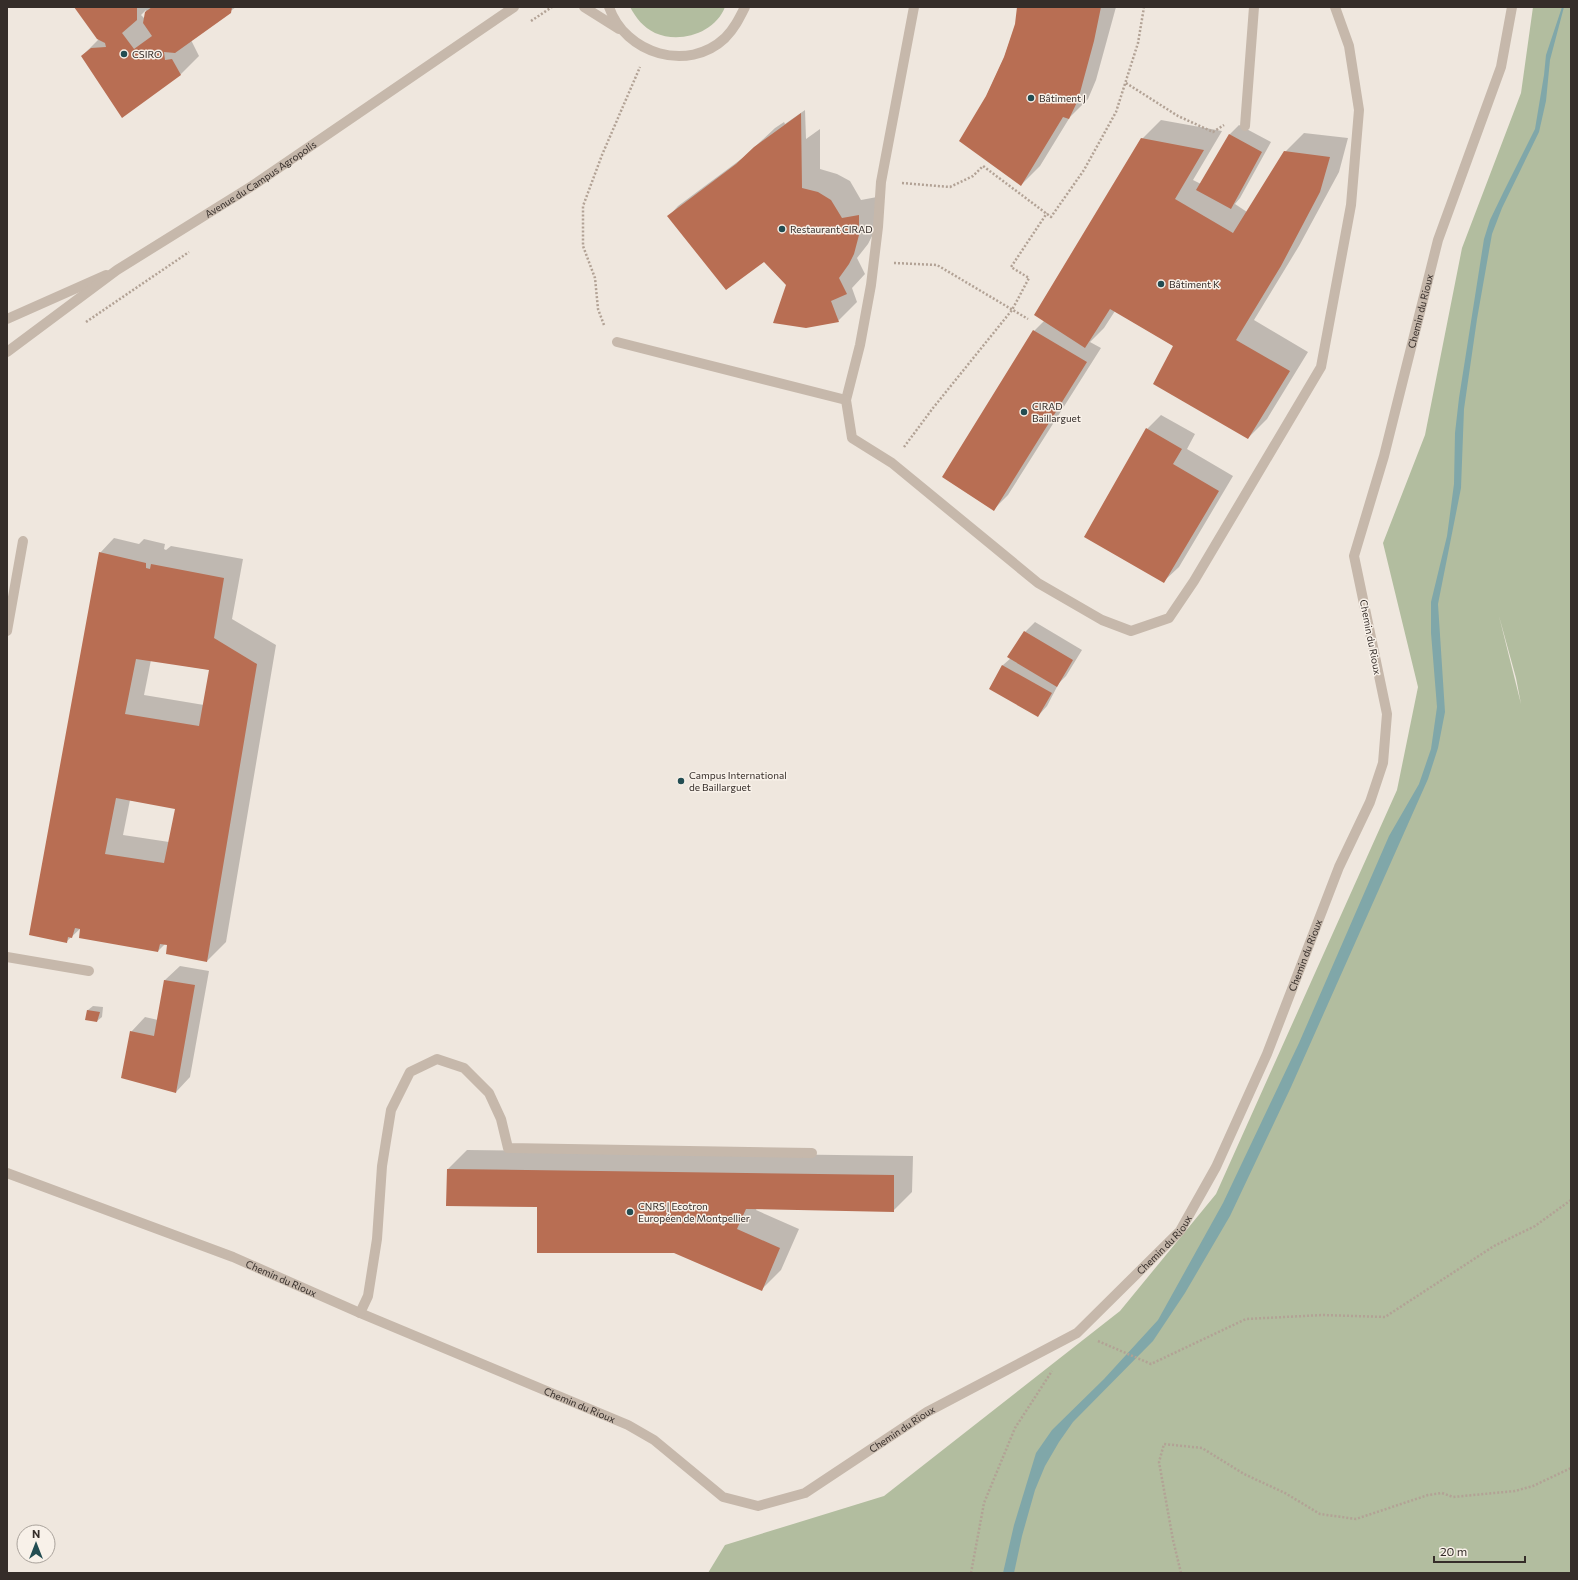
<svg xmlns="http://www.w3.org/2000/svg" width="1578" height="1580" font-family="Commissioner,sans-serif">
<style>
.green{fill:#b2bd9f;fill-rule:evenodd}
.water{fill:#80a7a9}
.shadow{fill:#0003;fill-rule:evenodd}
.building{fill:#b86e53;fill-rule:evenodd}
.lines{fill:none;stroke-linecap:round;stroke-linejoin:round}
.path{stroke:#b2a295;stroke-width:2.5;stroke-dasharray:2 2;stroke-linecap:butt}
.service{stroke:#c6b8ab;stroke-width:10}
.tertiary{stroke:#c6b8ab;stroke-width:10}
.poi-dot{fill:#234d52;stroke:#f8f1e9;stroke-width:1.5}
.labels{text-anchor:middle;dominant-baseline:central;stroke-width:3;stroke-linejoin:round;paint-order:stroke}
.poi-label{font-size:10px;fill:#352d29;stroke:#f8f1e9;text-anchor:start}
.street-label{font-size:10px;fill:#352d29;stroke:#f8f1e9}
</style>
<rect width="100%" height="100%" fill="#efe7de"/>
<path class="green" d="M630,7H725C715,33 680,44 655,33C643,27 636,18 630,7Z
M1533,7H1571V1573H708L725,1545L884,1496L1120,1311L1216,1194L1397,790L1418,687L1383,543L1425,435L1462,248L1521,93ZM1499,616L1516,678L1521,704Z"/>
<path class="water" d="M1562,7H1564L1550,60L1546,101L1539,132L1502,208L1492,234L1477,319L1464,409L1461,488L1438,604L1445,712L1438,748L1428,779L1291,1087L1230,1216L1185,1293L1153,1341L1073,1422L1059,1442L1045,1466L1035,1490L1022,1536L1014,1573H1003L1014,1525L1036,1453L1052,1430L1104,1379L1158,1320L1223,1203L1299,1043L1389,836L1419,784L1431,749L1437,707L1431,633V602L1447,536L1454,484L1455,433L1459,398L1484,239L1490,220L1503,193L1535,129L1544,75L1546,55Z"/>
<path class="shadow" d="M76,7H236L191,40L199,56L180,75L82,56L99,39ZM146,10L145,19L141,15Z
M1018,7H1116L1096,80L1088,99L1070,117L1040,166L1021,185L986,97L1004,58L1016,24Z
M805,110L806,139L820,129V169L837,174L850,181L861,200L877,197L873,234L868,244L857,258L865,274L852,288L857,302L838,321L787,285L764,260L669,216L678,206L744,157L775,128L784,122L785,124Z
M1161,120L1222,131L1193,180L1201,184L1230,134L1239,125L1271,142L1240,198L1235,204L1247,212L1285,152L1304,133L1348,138L1339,172L1299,246L1254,320L1308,352L1267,419L1248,438L1174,346L1115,311L1104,328L1090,342L1101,348L1008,495L993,510L1034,331L1044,321L1142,139Z
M1161,415L1195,434L1187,449L1233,476L1179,567L1164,581L1147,429Z
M114,538L139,544L144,539L165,544L164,549L166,550L171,546L243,559L232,619L276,645L226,942L207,961L168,944H165L158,951L81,928L66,942L100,553ZM151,660L211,670L204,705L144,695ZM130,800L176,808L169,842L123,835Z
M1035,622L1082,650L1066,676L1059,683L1047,706L1038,716L990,688L1003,665L1011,658L1025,632Z
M180,966L209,971L190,1077L176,1092L131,1032L145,1017L158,1020L165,980Z
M93,1006L103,1007L102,1017L97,1021L86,1019L88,1010Z
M467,1150L913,1156L912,1192L893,1211L757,1208L756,1210L799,1229L781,1270L762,1289L674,1252L538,1206L447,1205L448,1169Z"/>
<path class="building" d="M74,7H137V20L122,33L134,49L152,36L143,23L145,12L152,7H232L231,13L175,53L164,52L165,60L172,59L181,75L122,118L81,56L91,48L106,47L105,43L97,39Z
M1017,7H1101L1094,41L1078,100L1069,119L1063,117L1021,186L959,141L986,96L1004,57L1015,24Z
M801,113L802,188L818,192L831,200L842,218L859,215V235L854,254L849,264L839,278L847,294L831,301L839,322L806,328L773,323L786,285L764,262L726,290L667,216L736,164L754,147Z
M1229,134L1262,152L1231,209L1196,190Z
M1141,138L1204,150L1175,199L1233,233L1284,151L1330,157L1320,192L1281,266L1236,340L1290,371L1248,439L1153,384L1173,346L1110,309L1085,348L1034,315Z
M1033,330L1087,362L994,511L942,477Z
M1146,428L1182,449L1173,464L1219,491L1164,583L1084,537Z
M99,552L146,563V568L150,569L151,564L224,578L214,638L257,664L207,962L166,954L167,945L160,944L158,952L79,938L80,929L75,928L72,938L68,937L67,943L29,935ZM136,659L209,670L199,726L125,714ZM116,798L175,809L164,863L105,854Z
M1024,631L1073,660L1057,687L1007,657Z
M1002,665L1052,693L1038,717L989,689Z
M164,980L195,985L176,1093L121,1078L130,1031L154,1036Z
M87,1010L100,1012L97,1022L85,1020Z
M447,1169L894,1175V1212L746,1209L737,1229L780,1248L762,1291L674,1253H537V1207L446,1206Z"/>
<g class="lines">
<path class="path" d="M531,21L552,7
M1126,83L1178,116L1213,132L1224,125
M902,183L950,187L973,176L983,166L1051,217L1084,170L1116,112L1138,43L1144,7
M894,263L937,265L1028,319
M86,322L189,252
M604,325L598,309L595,278L583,246V206L602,155L640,67
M904,447L933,408L1012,310L1029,278L1011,267L1047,213
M1098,1341L1151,1364L1246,1319L1323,1315L1385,1317L1494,1246L1535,1226L1571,1200
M971,1573L984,1503L1015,1428L1052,1371
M1181,1573L1173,1540L1159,1462L1164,1444L1202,1448L1244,1474L1285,1493L1320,1514L1356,1519L1428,1495L1442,1493L1453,1497L1515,1491L1533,1486L1571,1468"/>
<g class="service">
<path d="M914,7L881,182L878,227L871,285L860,345L846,400L852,438L892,463L1038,583L1102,620L1131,631L1169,618L1194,581L1321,367L1351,205L1359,110L1349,46L1335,7"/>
<path d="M1245,126L1254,7"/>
<path d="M7,319L106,275"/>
<path d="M617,342L846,400"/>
<path d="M7,631L23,541"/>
<path d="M7,957L89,971"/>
<path id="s1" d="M7,1173L233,1257L360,1313L628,1425L654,1440L723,1497L758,1506L805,1493L927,1412L1077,1333L1180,1231L1216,1167L1267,1054L1339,867L1370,802L1383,763L1387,714L1354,556L1384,456L1438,240L1501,67L1512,7"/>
<path d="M360,1313L368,1296L377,1239L382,1166L391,1110L410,1072L437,1059L464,1068L489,1093L501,1119L508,1148L812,1153"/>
</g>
<g class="tertiary">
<path d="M584,7L619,29"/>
<path d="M609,7C625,54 688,73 725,38C734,29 739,19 745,7"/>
<path id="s2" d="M7,352L117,270L252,186L514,7"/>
</g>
</g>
<g class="poi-dot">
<circle cx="124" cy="54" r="4"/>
<circle cx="1031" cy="98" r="4"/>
<circle cx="782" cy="229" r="4"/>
<circle cx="1161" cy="284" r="4"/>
<circle cx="1024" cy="412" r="4"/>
<circle cx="681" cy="781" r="4"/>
<circle cx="630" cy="1212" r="4"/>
</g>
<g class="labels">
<g class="poi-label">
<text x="132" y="54">CSIRO</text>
<text x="1039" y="98">Bâtiment J</text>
<text x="790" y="229">Restaurant CIRAD</text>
<text x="1169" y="284">Bâtiment K</text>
<text x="1032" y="406">CIRAD<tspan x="1032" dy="12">Baillarguet</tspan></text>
<text x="689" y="775">Campus International<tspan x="689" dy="12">de Baillarguet</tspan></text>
<text x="638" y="1206">CNRS | Ecotron<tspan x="638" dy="12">Européen de Montpellier</tspan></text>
</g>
<g class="street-label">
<text stroke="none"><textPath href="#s2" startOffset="307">Avenue du Campus Agropolis</textPath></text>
<text stroke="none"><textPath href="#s1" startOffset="2311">Chemin du Rioux</textPath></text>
<text transform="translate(1371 637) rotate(79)">Chemin du Rioux</text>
<text stroke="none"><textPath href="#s1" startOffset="1639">Chemin du Rioux</textPath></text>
<text stroke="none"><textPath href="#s1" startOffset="1315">Chemin du Rioux</textPath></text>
<text stroke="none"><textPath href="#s1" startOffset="294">Chemin du Rioux</textPath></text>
<text stroke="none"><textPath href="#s1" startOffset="618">Chemin du Rioux</textPath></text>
<text stroke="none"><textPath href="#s1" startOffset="991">Chemin du Rioux</textPath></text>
</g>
</g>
<rect width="1578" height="1580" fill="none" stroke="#352d29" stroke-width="16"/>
<g transform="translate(36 1544)"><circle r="19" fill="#f8f1e9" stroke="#aaa39c"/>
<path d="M0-3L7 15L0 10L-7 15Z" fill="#234d52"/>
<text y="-6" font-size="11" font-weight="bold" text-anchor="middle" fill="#352d29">N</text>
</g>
<path d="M1434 1556v6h91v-6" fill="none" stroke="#352d29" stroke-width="2"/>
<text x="1440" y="1556" font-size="12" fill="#352d29" stroke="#f8f1e9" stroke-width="3" paint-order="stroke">20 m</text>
</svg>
